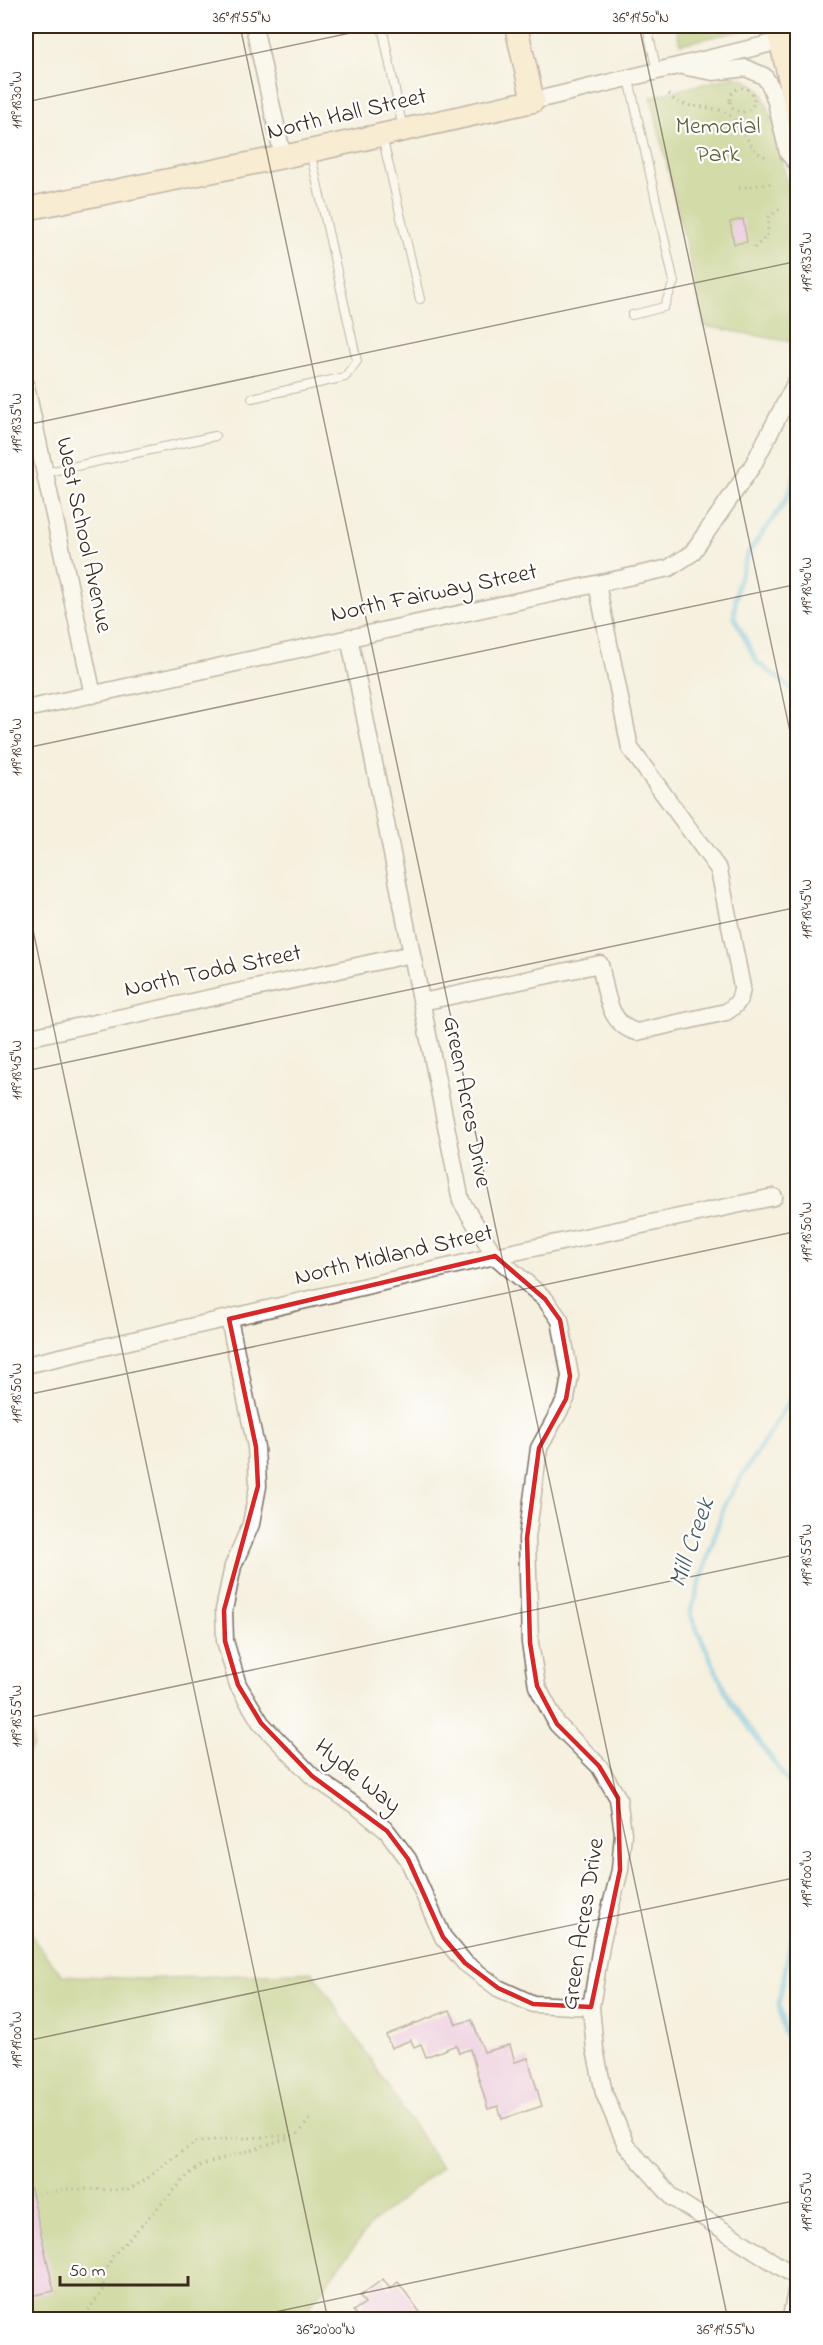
<svg xmlns="http://www.w3.org/2000/svg" width="823" height="2345" font-family="'Indie Flower',sans-serif">
<style>
.green{fill:#a8c167;stroke:#727642;stroke-width:1.5}
.lines{fill:none;stroke-linecap:round;stroke-linejoin:round}
.stream{stroke:#63bbe0;stroke-width:5}
.building{fill:#e7abea}
.lane-casing{stroke:#7c6f62;stroke-width:10}
.street-casing{stroke:#7c6f62;stroke-width:19}
.secondary-casing{stroke:#7c6f62;stroke-width:25}
.path{stroke:#7c6f62;stroke-width:3;stroke-dasharray:1.5 4.5;stroke-linecap:butt}
.lane{stroke:#fff;stroke-width:8}
.street{stroke:#fff;stroke-width:16}
.secondary{stroke:#fbe6c4;stroke-width:22}
.marked{fill:none;stroke:#d62828;stroke-width:4.5;stroke-linejoin:round}
.ticks{fill:none;stroke:#3b2a1e;stroke-width:1.5;stroke-opacity:0.45}
.labels{text-anchor:middle;dominant-baseline:central;stroke-width:4.5;stroke-linejoin:round;paint-order:stroke}
.street-label{font-size:24px;fill:#3b2a1e;stroke:#fff}
.park-label{font-size:24px;fill:#615f38;stroke:#fff}
.water-label{font-size:26px;font-style:italic;fill:#495d62;stroke:#fff}
.neatline{fill:none;stroke:#3b2a1e;stroke-width:2}
.ticks-label{font-size:15px;text-anchor:middle;fill:#3b2a1e}
</style>
<rect width="100%" height="100%" fill="#fff"/>
<filter id="ink" filterUnits="userSpaceOnUse"><feTurbulence type="fractalNoise" baseFrequency=".0167" numOctaves="2"/><feDisplacementMap in="SourceGraphic" scale="12" xChannelSelector="R" yChannelSelector="G"/><feConvolveMatrix kernelMatrix="1 2 1 2 8 2 1 2 1" color-interpolation-filters="sRGB"/></filter>
<filter id="wash" filterUnits="userSpaceOnUse"><feTurbulence type="fractalNoise" baseFrequency=".008" numOctaves="4" result="noise"/><feDisplacementMap in="SourceGraphic" scale="24" xChannelSelector="R" yChannelSelector="G"/><feGaussianBlur stdDeviation="1.35" result="paint"/><feColorMatrix in="noise" values="0 0 0 0 0 0 0 0 0 0 0 0 0 0 0 0 0 1.4 0 .05"/><feComposite in="paint" operator="in"/></filter>
<g filter="url(#wash)">
<rect width="100%" height="100%" fill="#f5f0df"/>
<path class="green" d="M676,26H753L754,28L680,44Z
M734,76C761,82 765,95 771,120L772,118L797,227V343L705,326L651,97Z
M26,1713L30,1722L33,1747L26,1756Z
M26,1879L37,1891C13,1926 41,1948 62,1975L143,1979L313,1972L441,2167L371,2224L300,2319H26Z"/>
<g class="lines">
<path class="stream" d="M798,469L785,502L748,553L737,587L734,617L757,662L798,694
M798,966V971
M798,1388L725,1503L690,1614L731,1703L790,1784L798,1809
M798,1902L779,2003L784,2033L798,2047"/>
</g>
<g id="blocks">
<path class="building" d="M743,219L747,242L734,244L730,222Z
M450,2010L456,2024L472,2020L484,2052L510,2045L515,2062L528,2058L542,2106L502,2119L498,2106L488,2109L470,2049L459,2053L456,2045L426,2057L421,2044L414,2047L411,2040L391,2048L386,2035Z
M31,2189L54,2291L31,2296L26,2273V2190Z
M383,2279L390,2289L398,2282L425,2319H359L353,2311L365,2303L360,2296Z"/>
</g>
</g>
<g filter="url(#ink)">
<use href="#blocks" fill-opacity="0" stroke="#7c6f62" stroke-width="1.5"/>
<g class="lines">
<defs>
<path id="lane" d="M382,26L403,129
M647,26L657,72
M629,79L674,282L664,307L632,315
M382,136L420,299
M252,398L345,377L357,361L310,151
M44,473L215,436"/>
<path id="street" d="M254,26L283,157
M686,67L713,72L746,68L764,76L771,87L776,102L788,153L798,165
M533,101L781,41
M26,386L93,695
M349,637L461,1201L495,1256L545,1299L560,1320L570,1376L566,1399L539,1448L527,1538L530,1643L537,1686L557,1724L599,1766L618,1798L623,1833L620,1870L602,1940L591,2007L595,2049L604,2093L626,2145L673,2198L798,2278
M26,709L669,568L692,553L753,465L798,378
M422,1002L600,964C606,989 607,1025 637,1032L726,1012C737,1005 741,1000 742,987L719,870L630,748L597,584
M26,1038L412,954
M229,1319L256,1447L258,1486L251,1524L233,1566L224,1610L225,1641L238,1685L261,1723L312,1776L359,1808L387,1831L408,1859L443,1937L465,1963L498,1988L533,2004L591,2007
M26,1365L495,1256L774,1197
M793,2320L792,2312L798,2281"/>
<path id="secondary" d="M777,26L798,115
M26,209L283,157L533,101L516,26"/>
</defs>
<use href="#lane" class="lane-casing"/>
<use href="#street" class="street-casing"/>
<use href="#secondary" class="secondary-casing"/>
<path class="path" d="M730 100a12 12 0 1 1 24 0a12 12 0 1 1-24 0Z
M669,94C679,111 709,104 725,112C745,123 746,152 769,158
M739,188L773,183
M754,248L767,236L769,217L781,208
M26,2197L67,2189L128,2190L147,2179L165,2163L198,2141L295,2135L299,2133L312,2116
M81,2320L102,2292L106,2271L112,2257L189,2174L202,2165L289,2138"/>
<use href="#lane" class="lane"/>
<use href="#street" class="street"/>
<use href="#secondary" class="secondary"/>
</g>
</g>
<path d="M0 0H823V2345H0ZM495,1256L545,1299L560,1320L570,1376L566,1399L539,1448L527,1538L530,1643L537,1686L557,1724L599,1766L618,1798L620,1870L591,2007L533,2004L498,1988L465,1963L443,1937L408,1859L387,1831L312,1776L261,1723L238,1685L225,1641L224,1610L258,1486L256,1447L229,1319Z" fill="#f5f0df" fill-opacity=".55" fill-rule="evenodd"/>
<path class="marked" d="M495,1256L545,1299L560,1320L570,1376L566,1399L539,1448L527,1538L530,1643L537,1686L557,1724L599,1766L618,1798L620,1870L591,2007L533,2004L498,1988L465,1963L443,1937L408,1859L387,1831L312,1776L261,1723L238,1685L225,1641L224,1610L258,1486L256,1447L229,1319Z"/>
<path class="ticks" d="M240,26L728,2320M639,26L798,769M26,102L383,26M26,425L798,261M26,748L798,584M26,897L328,2320M26,1071L798,907M26,1395L798,1231M26,1718L798,1554M26,2041L798,1877M238,2320L798,2200"/>
<g class="labels">
<g class="street-label">
<text transform="translate(347 115) rotate(-13)">North Hall Street</text>
<text transform="translate(83 535) rotate(78)">West School Avenue</text>
<text transform="translate(434 594) rotate(-12)">North Fairway Street</text>
<text transform="translate(213 972) rotate(-12)">North Todd Street</text>
<text transform="translate(466 1102) rotate(79)">Green Acres Drive</text>
<text transform="translate(394 1256) rotate(-13)">North Midland Street</text>
<text transform="translate(357 1777) rotate(39)">Hyde Way</text>
<text transform="translate(584 1924) rotate(-81)">Green Acres Drive</text>
</g>
<g class="park-label">
<text x="718" y="127">Memorial<tspan x="718" dy="28">Park</tspan></text>
</g>
<g class="water-label">
<text transform="translate(693 1543) rotate(-71)">Mill Creek</text>
</g>
</g>
<rect width="823" height="2345" fill="none" stroke="#fff" stroke-width="66"/>
<path d="M60 2276v9h128v-9" fill="none" stroke="#3b2a1e" stroke-width="3"/>
<text x="69" y="2276" font-size="18" fill="#3b2a1e" stroke="#ffffff" stroke-width="4.5" paint-order="stroke">50 m</text>
<rect x="33" y="33" width="757" height="2279" class="neatline"/>
<g class="ticks-label">
<text x="242" y="22">36°19'55"N</text>
<text x="641" y="22">36°19'50"N</text>
<text transform="translate(16 100) rotate(-90)" y="5">119°18'30"W</text>
<text transform="translate(806 262) rotate(-90)" y="5">119°18'35"W</text>
<text transform="translate(16 423) rotate(-90)" y="5">119°18'35"W</text>
<text transform="translate(806 586) rotate(-90)" y="5">119°18'40"W</text>
<text transform="translate(16 747) rotate(-90)" y="5">119°18'40"W</text>
<text transform="translate(806 909) rotate(-90)" y="5">119°18'45"W</text>
<text transform="translate(16 1070) rotate(-90)" y="5">119°18'45"W</text>
<text transform="translate(806 1232) rotate(-90)" y="5">119°18'50"W</text>
<text transform="translate(16 1393) rotate(-90)" y="5">119°18'50"W</text>
<text transform="translate(806 1555) rotate(-90)" y="5">119°18'55"W</text>
<text transform="translate(16 1716) rotate(-90)" y="5">119°18'55"W</text>
<text transform="translate(806 1879) rotate(-90)" y="5">119°19'00"W</text>
<text transform="translate(16 2040) rotate(-90)" y="5">119°19'00"W</text>
<text transform="translate(806 2202) rotate(-90)" y="5">119°19'05"W</text>
<text x="326" y="2334">36°20'00"N</text>
<text x="726" y="2334">36°19'55"N</text>
</g>
</svg>
